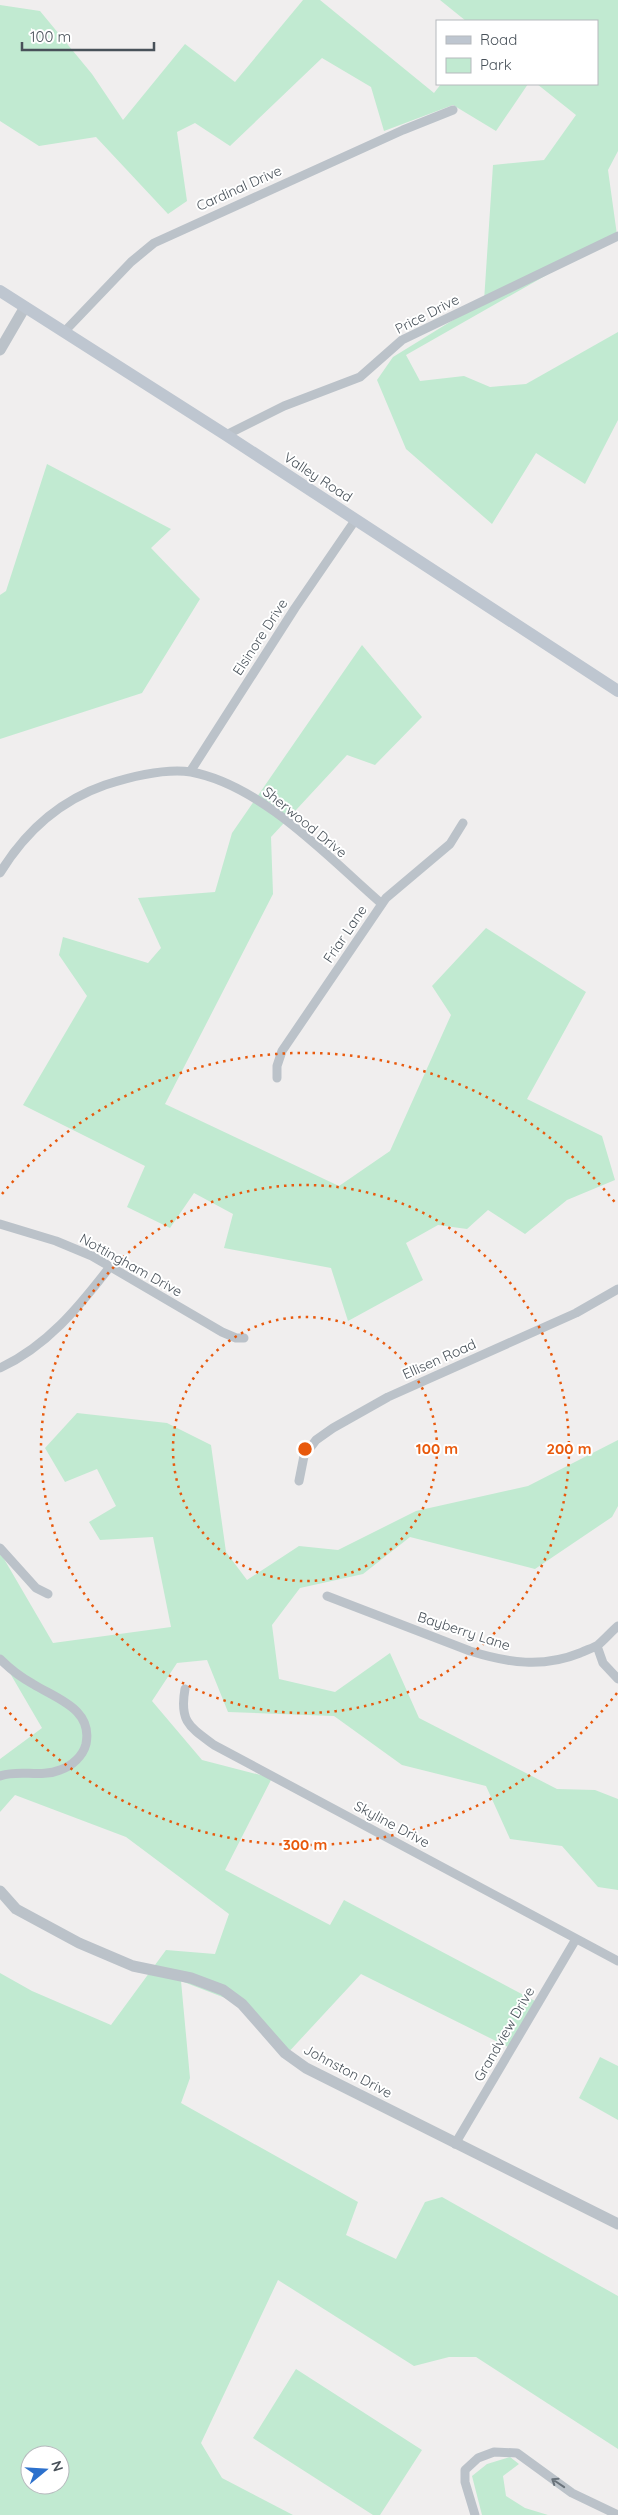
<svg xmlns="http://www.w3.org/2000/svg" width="618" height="2515" font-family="Quicksand,sans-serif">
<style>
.green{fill:#c1ead1;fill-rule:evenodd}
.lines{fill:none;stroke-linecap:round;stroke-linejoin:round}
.minor{stroke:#bbc2c9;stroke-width:9}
.tertiary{stroke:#bbc2c9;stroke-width:11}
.secondary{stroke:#bec6d0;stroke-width:12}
.oneway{stroke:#6a737b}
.ring{fill:none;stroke:#e8590c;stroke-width:2.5;stroke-dasharray:2.5 5}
.labels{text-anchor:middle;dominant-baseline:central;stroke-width:4;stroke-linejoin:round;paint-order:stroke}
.street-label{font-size:14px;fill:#485159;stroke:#fff}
.centre{fill:#e8590c;stroke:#fff;stroke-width:2.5}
.ring-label{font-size:15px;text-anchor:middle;font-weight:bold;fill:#e8590c;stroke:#fff;stroke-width:4;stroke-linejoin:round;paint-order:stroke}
</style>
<rect width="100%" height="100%" fill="#f0eeee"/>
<path class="green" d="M303,0H320L434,93L441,84H528L496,131L453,105L384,131L371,87L322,58L230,146L195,123L177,132L187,201L168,214L96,137L39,146L0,121V5L40,11L92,74L123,120L185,44L235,82Z
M440,0H618V151L608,170L617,235L406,355L420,381L464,376L490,387L526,384L618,332V420L585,484L536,453L492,524L406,449L377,380L393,357L484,301L493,165L544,160L576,115L537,84H597V21H466Z
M47,464L171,529L151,548L200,599L142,693L0,739V595L6,591Z
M362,645L422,717L375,765L347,755L271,837L273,894L165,1104L339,1186L390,1151L451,1015L432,986L486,928L586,992L527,1099L602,1136L615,1180L567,1200L525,1234L488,1210L467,1229L438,1225L406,1243L423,1280L348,1321L331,1268L224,1248L233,1214L194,1193L170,1228L127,1207L145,1166L23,1105L87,996L59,955L63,937L148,963L161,948L138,898L215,892L232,833Z
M77,1413L167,1423L211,1445L226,1552L247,1580L299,1546L338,1550L416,1511L528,1486L618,1440V1506L612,1517L535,1569L410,1537L363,1574L300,1588L272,1625L279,1679L335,1692L390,1653L419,1718L557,1789L595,1790L618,1799V1890L598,1887L562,1846L510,1839L486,1786L402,1765L334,1716L228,1712L207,1660L177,1663L152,1701L202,1760L272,1778L225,1870L330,1925L344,1900L535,2001L508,2047L361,1974L285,2056L233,2001L181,1981L190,2078L181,2103L358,2202L346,2235L396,2259L425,2202L442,2197L618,2296V2449L476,2357H449L414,2366L278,2280L201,2443L222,2478L293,2515H0V1973L32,1991L111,2025L166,1950L215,1954L229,1914L126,1837L15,1795L0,1812V1759L42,1728L0,1656V1552L53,1643L171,1627L153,1537L100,1540L89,1522L116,1506L97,1469L65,1482L45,1448ZM30,2455H60V2485H30Z
M600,2057L618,2066V2120L579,2098Z
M296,2369L422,2450L380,2515H373L253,2438Z
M510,2457L519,2464L503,2476L506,2496L525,2508L548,2515H482L472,2476L487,2464Z"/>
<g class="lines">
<path class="minor" d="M64,332L131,262L154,243L403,130L453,110
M226,435L284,406L360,377L402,340L618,236
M190,772L295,608L356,519
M0,873C25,832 59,801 105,785C130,777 164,768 191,772C262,785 329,858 382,904
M277,1078V1066L282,1051L386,898L450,844L463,823
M0,1224L56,1241L92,1256L222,1332L236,1338H244
M0,1368C47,1346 78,1308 109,1268
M299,1481L304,1456L316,1440L333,1428L388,1397L576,1313L618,1289
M0,1548L36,1588L48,1594
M327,1596L470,1651C508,1663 543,1668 580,1653C586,1650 593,1648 598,1645C605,1639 611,1632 618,1626
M597,1646L603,1663L618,1679
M0,1659C10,1669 20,1677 33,1684C57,1699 93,1709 86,1744C83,1756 72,1766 60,1770C41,1778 18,1769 0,1776
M185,1689C179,1722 190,1727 214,1745L618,1961
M455,2144L576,1939
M475,2515L465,2482V2470L478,2458L494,2452L517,2453L572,2493L618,2515"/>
<path class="tertiary" d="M0,350L25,307
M0,1891L16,1909L79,1943L133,1966L191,1978L223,1990L242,2004L285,2053L306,2068L618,2224"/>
<path class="secondary" d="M0,291L226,435L618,691"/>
</g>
<defs><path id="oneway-shaft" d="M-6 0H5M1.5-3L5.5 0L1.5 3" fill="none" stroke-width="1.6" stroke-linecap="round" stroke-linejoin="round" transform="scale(1.25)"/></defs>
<use class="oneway" href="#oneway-shaft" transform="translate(558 2483) rotate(-146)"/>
<g class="ring">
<circle cx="305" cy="1449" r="132"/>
<circle cx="305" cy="1449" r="264"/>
<path d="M617 1693A396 396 0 0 1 2 1704M2 1194A396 396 0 0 1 617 1205"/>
</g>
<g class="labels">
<g class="street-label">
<text transform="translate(239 188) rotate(-24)">Cardinal Drive</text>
<text transform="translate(427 314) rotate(-27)">Price Drive</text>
<text transform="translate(318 477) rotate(33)">Valley Road</text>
<text transform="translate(260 637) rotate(-57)">Elsinore Drive</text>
<text transform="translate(305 822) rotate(39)">Sherwood Drive</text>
<text transform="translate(345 934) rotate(-56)">Friar Lane</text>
<text transform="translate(131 1265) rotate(29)">Nottingham Drive</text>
<text transform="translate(439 1359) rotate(-24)">Ellisen Road</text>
<text transform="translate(464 1631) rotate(18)">Bayberry Lane</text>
<text transform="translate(392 1824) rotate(28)">Skyline Drive</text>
<text transform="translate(504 2034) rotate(-60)">Grandview Drive</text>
<text transform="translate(348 2071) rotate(28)">Johnston Drive</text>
</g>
</g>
<circle cx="305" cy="1449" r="8" class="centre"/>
<g class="ring-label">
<text x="437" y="1454">100 m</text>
<text x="569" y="1454">200 m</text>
<text x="305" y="1850">300 m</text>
</g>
<rect x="436" y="20" width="162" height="65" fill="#ffffff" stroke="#b6b9bd"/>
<rect x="446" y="36" width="25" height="8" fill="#bec6d0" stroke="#b6b9bd"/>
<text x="480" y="45" font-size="15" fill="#485159">Road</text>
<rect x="446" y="58" width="25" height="15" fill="#c1ead1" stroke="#b6b9bd"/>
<text x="480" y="70" font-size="15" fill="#485159">Park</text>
<g transform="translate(45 2470) rotate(72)"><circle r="24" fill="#ffffff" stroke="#b6b9bd"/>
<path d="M0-4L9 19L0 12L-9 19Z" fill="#2d71cc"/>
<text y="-8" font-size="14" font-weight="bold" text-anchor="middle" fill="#485159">N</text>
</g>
<path d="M22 42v8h132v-8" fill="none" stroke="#485159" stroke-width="2.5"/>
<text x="30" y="42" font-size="15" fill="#485159" stroke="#ffffff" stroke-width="4" paint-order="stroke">100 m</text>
</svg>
